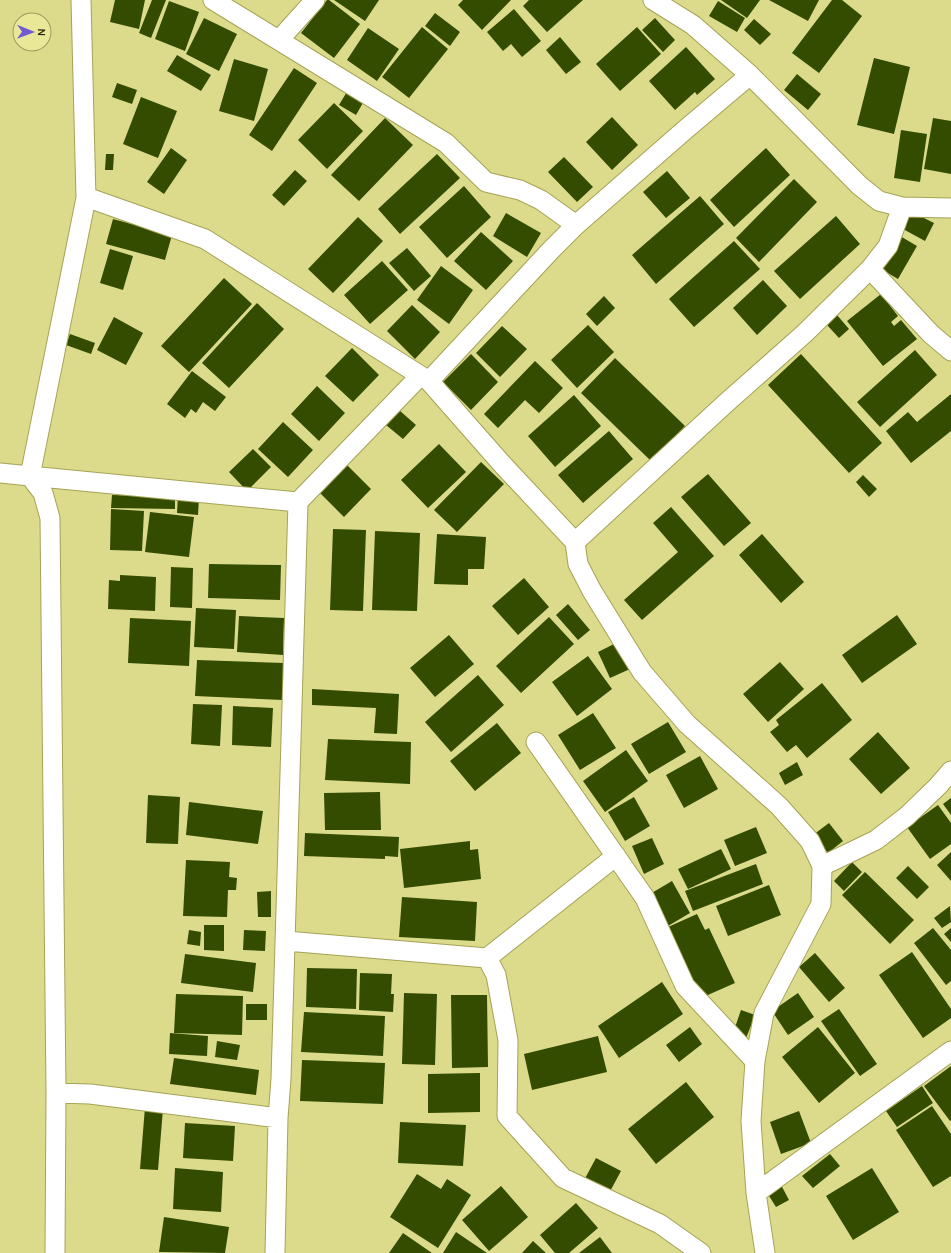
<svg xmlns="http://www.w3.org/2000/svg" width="951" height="1253" font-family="Karla,sans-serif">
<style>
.building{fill:#334c00}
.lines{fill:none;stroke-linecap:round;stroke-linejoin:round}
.street-casing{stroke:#a5a355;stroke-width:21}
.street{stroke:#fff;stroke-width:19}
</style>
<rect width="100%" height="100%" fill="#dcdb8c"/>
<path class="building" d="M115,0H145L139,29L110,22Z
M152,0H166L151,38L139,33Z
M327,0H329L360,24L334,58L301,33Z
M334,0H379L365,21Z
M463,0H511L482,30L458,5Z
M529,0H583L547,32L523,6Z
M721,0H760L747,18Z
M769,0H819L808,21Z
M832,0H842L862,16L819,73L792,53Z
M169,1L199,12L185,51L155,39Z
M718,1L745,18L737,32L709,16Z
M514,9L541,41L522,57L511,44L503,51L487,32Z
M435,13L460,32L450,46L425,26Z
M204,18L237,34L219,71L186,54Z
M655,18L675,40L663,52L642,30Z
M754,19L771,34L760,45L744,30Z
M422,27L448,49L409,98L382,77Z
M637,27L661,54L620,91L596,64Z
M368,28L399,49L377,81L347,60Z
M560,37L581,62L566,74L546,50Z
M686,47L715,79L697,95L695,92L675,110L649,81Z
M177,55L211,75L201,91L167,71Z
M874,58L910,67L894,134L857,125Z
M234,59L268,69L254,121L219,111Z
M294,68L317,83L272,151L249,135Z
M797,74L821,94L808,110L784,90Z
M117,83L137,90L132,104L112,97Z
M348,90L364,101L356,115L339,105Z
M141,97L177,111L158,158L123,144Z
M334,103L363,131L327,169L298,140Z
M612,117L638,145L612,170L586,142Z
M385,118L413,145L359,201L331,175Z
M933,118L951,121V174L924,169Z
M901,130L927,134L920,182L894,178Z
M171,148L187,160L164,194L147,182Z
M766,148L790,175L734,227L710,200Z
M106,154H114L113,170H105Z
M437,154L460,178L400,234L378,209Z
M564,157L593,187L577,202L548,172Z
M295,170L307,181L284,206L272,195Z
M667,171L690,198L666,218L643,192Z
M794,179L817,202L759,262L736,238Z
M464,186L491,217L447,258L419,227Z
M700,196L724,224L656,284L632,255Z
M912,212L934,223L925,241L903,229Z
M506,213L541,233L527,257L493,236Z
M836,216L860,244L800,299L774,271Z
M358,217L383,241L333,293L308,269Z
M113,219L172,235L165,260L106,244Z
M481,232L513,261L486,290L454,261Z
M900,236L917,246L898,279L881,269Z
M734,241L760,269L694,327L669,299Z
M407,248L431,276L414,291L389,263Z
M110,249L133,256L123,290L100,283Z
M382,261L408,290L370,324L344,295Z
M441,266L473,290L449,324L417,300Z
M224,278L252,304L189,372L161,346Z
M763,280L787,306L757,335L733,308Z
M881,294L898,316L891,322L894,326L901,320L917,339L883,366L847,321Z
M604,296L615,308L597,326L586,314Z
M257,303L284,329L229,388L202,363Z
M412,305L440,332L415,359L387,331Z
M837,315L849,329L839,338L827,325Z
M114,317L143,333L126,365L97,350Z
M588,325L614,352L577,388L551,360Z
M502,326L527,349L500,377L476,353Z
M70,334L95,343L91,354L66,345Z
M352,348L379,375L353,402L325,376Z
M915,350L937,375L880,427L857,402Z
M471,354L498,382L471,410L443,382Z
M801,354L882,443L849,473L768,385Z
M615,358L685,426L651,461L581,393Z
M535,361L563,388L539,413L525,400L498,428L484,414Z
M192,371L226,397L215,411L203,402L196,413L191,409L185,418L167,404Z
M317,386L345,413L319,441L291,414Z
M951,394V431L911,463L886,431L908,412L917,422Z
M574,395L601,426L555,467L528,436Z
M399,410L416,425L403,439L386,425Z
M283,422L313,450L288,477L258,449Z
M609,431L633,459L583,503L558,475Z
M439,444L466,472L428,508L401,480Z
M253,449L271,467L247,491L229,472Z
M481,462L504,484L457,532L434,510Z
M345,463L371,489L344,517L317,490Z
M708,474L751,523L724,546L681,497Z
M863,475L877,489L869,497L856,482Z
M112,495L175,497V509L111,508Z
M178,495L199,497L198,515L177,513Z
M671,507L714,556L642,620L624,600L678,552L653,523Z
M111,509L144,511L142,551L110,550Z
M150,512L194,517L189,557L145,552Z
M333,529L366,530L363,611L330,610Z
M375,531L420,533L417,611L372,610Z
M437,534L486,537L484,569H468V585L434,584Z
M762,534L804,582L781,603L739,555Z
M209,564L281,565L280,600L208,598Z
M171,567L193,568L192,608L170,607Z
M120,575L156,577L155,611L108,609L109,580L120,581Z
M524,578L549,607L518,635L492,606Z
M568,604L590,630L578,640L556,615Z
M196,608L236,610L234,649L194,647Z
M897,615L917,644L862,683L842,655Z
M239,616L284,618L283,655L237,652Z
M549,617L574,644L521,693L496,666Z
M130,618L191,621L189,666L128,663Z
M449,635L474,664L435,697L410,668Z
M618,642L630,669L610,678L598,652Z
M588,656L612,689L577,716L552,682Z
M197,660L284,663L283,700L195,696Z
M780,662L804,689L768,722L743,694Z
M478,675L504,705L451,752L425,722Z
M822,683L852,720L807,758L796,745L787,752L770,732L779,725L776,720Z
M312,689L399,694L397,734L374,733L376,708L312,705Z
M193,704L222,705L220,746L191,744Z
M233,706L273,708L271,747L232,745Z
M593,713L616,748L580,770L558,735Z
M668,722L686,752L649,774L631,744Z
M497,723L521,753L475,791L450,761Z
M878,732L910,768L881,794L849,759Z
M328,739L411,742L410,784L325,780Z
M626,750L648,781L605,812L583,781Z
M700,756L718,789L684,808L666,775Z
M797,762L803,775L785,785L779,773Z
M380,792L381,830H325L324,793Z
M148,795L180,797L178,844L146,843Z
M634,797L650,826L625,841L608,812Z
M951,798V815L943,804Z
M189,802L263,811L258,844L186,835Z
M938,805L951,823V844L930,859L907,827Z
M829,823L843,841L828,853L813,835Z
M756,827L767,853L735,866L724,840Z
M305,833L399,837L398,857L385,856V859L304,856Z
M652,838L664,864L644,874L632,846Z
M470,841V850L478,849L481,879L404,888L400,849Z
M721,849L731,869L688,889L678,869Z
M951,852V881L937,865Z
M186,860L230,862L229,877L237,878L236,890H228L227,917L183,916Z
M852,862L862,872L844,891L834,881Z
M756,864L763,884L693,911L685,891Z
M908,866L929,887L917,899L896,878Z
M865,872L914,920L890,944L842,895Z
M672,881L690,913L668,926L650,894Z
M769,885L781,915L728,936L716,906Z
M271,891V917H258L257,892Z
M402,897L477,902L475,941L399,937Z
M950,906L951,922L942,928L934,918Z
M697,914L705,930L709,928L735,983L701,998L668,927Z
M204,925H224V951L204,950Z
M933,928L951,950V981L946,985L914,943Z
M951,928V942L944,934Z
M189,930L201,932L200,946L187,944Z
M244,930L266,931L265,951L243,950Z
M912,952L951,1009V1018L923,1038L879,975Z
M815,953L845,988L829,1002L799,967Z
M185,954L256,963L253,992L181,983Z
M307,968L357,969L356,1009L306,1007Z
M360,973L392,974L391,994H394L393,1012L359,1010Z
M662,982L683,1014L619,1058L598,1026Z
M404,993L437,994L435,1065L402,1064Z
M798,993L814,1017L788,1035L772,1011Z
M176,994L243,996L242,1035L174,1033Z
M451,995H487L488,1067L452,1068Z
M246,1004H267V1020H246Z
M839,1009L877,1064L860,1076L821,1021Z
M741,1010L755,1015L745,1041L732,1036Z
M304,1012L385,1016L383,1056L301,1052Z
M690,1027L702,1044L679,1062L666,1045Z
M818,1027L855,1073L819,1103L782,1057Z
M170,1033L208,1036L207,1056L169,1054Z
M598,1036L607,1072L532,1090L524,1054Z
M217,1041L240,1045L237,1060L215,1057Z
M174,1058L259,1070L256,1095L170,1084Z
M302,1060L385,1063L383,1104L300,1101Z
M951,1066V1120L950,1121L924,1086Z
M480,1073V1112L428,1113V1074Z
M686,1082L714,1117L656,1164L628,1129Z
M922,1086L933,1103L897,1127L886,1111Z
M932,1106L951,1134V1176L933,1187L896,1130Z
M145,1107L163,1109L158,1170L140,1169Z
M799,1111L811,1143L781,1154L770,1122Z
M400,1122L466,1125L463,1166L398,1163Z
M185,1123L235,1126L233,1161L183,1158Z
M830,1154L840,1166L813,1188L802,1176Z
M596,1158L621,1171L607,1197L582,1184Z
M175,1168L223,1172L221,1212L173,1209Z
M872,1168L899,1212L853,1240L826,1196Z
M417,1174L441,1189L447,1179L471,1195L438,1248L390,1217Z
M780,1183L789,1200L776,1207L766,1191Z
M501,1186L528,1217L489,1251L462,1220Z
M576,1203L598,1228L569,1253H555L540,1235Z
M164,1217L229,1227L225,1253L159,1252Z
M456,1232L487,1253H443Z
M403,1233L432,1253H389Z
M600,1237L612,1253H579Z
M533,1241L546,1253H522Z"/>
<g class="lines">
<defs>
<path id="street" d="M213,0L446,143L486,182L520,190L541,200L576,225
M653,0L693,25L750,75L860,186L879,201L902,207L951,208
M279,40L315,0
M86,197L205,239L429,381L502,464L575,542
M870,269L931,334L951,351
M429,381L551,250L576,225L686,129L750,75
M0,473L30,476L86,198L81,0
M536,742L645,898L685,986L755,1061
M822,866L876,840L907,816L938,786L951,771
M286,941L487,958L496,975L508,1040L507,1116L563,1178L660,1224L701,1253
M487,958L616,856
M56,1093L90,1094L278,1118
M756,1193L951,1051
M55,1253L56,1093L50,518L43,493L30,476L298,502L420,376
M275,1253L278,1118L281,1079L298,502
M765,1253L756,1193L751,1121L755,1061L764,1013L821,904L822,866L810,841L779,806L687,724L642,672L592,591L578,564L575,542L726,403L805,333L870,269L888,246L902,207"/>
</defs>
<use href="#street" class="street-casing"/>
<use href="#street" class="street"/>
</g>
<g transform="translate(32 32) rotate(91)"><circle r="19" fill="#e9e899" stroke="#9d9c5f"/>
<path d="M0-3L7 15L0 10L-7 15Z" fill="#715ad4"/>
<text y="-6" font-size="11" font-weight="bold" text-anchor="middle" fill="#2b2a08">N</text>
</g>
</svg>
